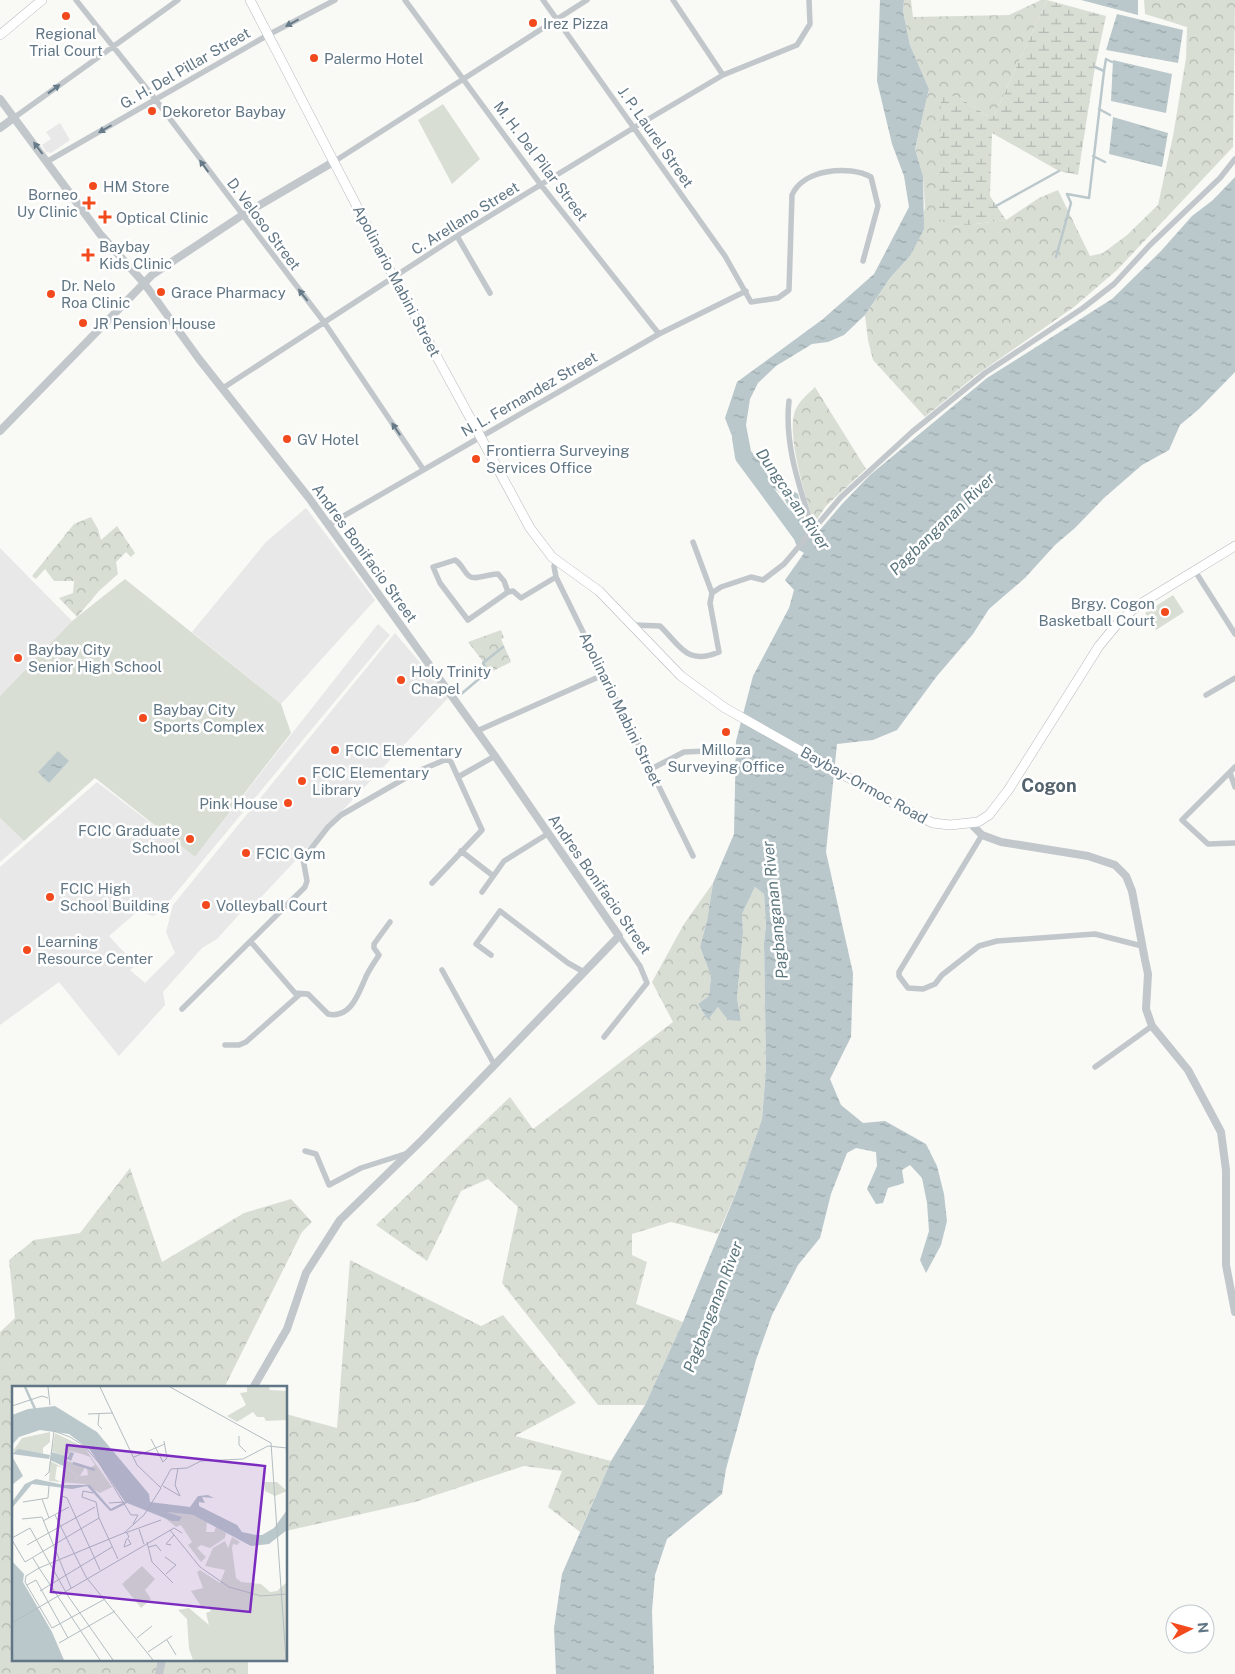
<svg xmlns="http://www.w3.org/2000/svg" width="1235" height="1674" font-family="'Public Sans',sans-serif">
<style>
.built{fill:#e7e8e7}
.grass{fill:#d9ded5}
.forest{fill:url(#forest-crowns)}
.wetland{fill:url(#wetland-marsh)}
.water{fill:url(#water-ripples)}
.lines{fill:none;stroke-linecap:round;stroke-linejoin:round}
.stream{stroke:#bac8cc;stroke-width:2.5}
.river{stroke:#bac8cc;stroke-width:14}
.primary-casing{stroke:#b5bbbf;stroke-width:10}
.minor{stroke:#c2c7cb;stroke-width:5.5}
.tertiary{stroke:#c2c7cb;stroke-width:8}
.primary{stroke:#fff;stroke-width:9}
.oneway{fill:#667a88}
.poi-dot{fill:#f24a1d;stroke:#fff;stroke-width:2}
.labels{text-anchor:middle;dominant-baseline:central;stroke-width:5;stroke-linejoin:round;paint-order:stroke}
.poi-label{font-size:15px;fill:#617684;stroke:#fff;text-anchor:start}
.street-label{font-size:15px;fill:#617684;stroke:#fff}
.water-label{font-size:16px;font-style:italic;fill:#5c767e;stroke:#fff}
.quarter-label{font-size:18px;font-weight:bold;fill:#54636e;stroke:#fff}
.inset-river{fill:none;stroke:#bac8cc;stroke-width:2.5}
.inset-road{fill:none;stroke:#b3bdc1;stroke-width:1}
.view{fill:#7b2cbf;fill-opacity:0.15;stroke:#7b2cbf;stroke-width:2.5}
.inset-edge{fill:none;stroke:#617684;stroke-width:2.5}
</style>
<defs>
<pattern id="forest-crowns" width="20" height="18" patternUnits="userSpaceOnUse" patternTransform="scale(1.25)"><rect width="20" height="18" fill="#d9ded5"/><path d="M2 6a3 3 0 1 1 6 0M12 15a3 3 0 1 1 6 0" fill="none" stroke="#b3b9b2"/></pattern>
<pattern id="wetland-marsh" width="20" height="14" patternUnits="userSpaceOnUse" patternTransform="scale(1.25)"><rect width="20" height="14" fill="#d9ded5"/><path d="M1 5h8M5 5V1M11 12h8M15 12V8" fill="none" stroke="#b3b9b2"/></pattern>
<pattern id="water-ripples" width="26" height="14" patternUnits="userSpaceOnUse" patternTransform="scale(1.25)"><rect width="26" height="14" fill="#bac8cc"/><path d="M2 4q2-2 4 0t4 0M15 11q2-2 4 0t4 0" fill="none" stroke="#9ba7ab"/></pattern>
</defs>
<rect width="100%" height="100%" fill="#f9f9f6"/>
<path class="built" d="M60,123L70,140L51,153L46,152L42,145L51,139L46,132Z
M306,508L375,600L281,704L192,632L266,542Z
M0,548L72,621L0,696Z
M378,624L390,635L161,911L153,916L138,911L109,936L133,962L135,966L130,970L145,983L175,953L166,932L173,905L395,633L449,697L252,907L245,908L217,939L202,948L163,992L165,1005L119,1056L59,982L0,1025V867L97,782L195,857Z
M0,818L24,841L0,862Z"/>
<path class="grass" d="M443,104L480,159L452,184L418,120Z
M125,579L281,704L291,733L195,857L95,778L24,841L0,818V696L72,621Z
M1173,595L1184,612L1156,630L1145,613Z"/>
<path class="forest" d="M904,0H911L913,17L1009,15L1041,0H1047L994,116H988L960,98L953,227L1006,220L1039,198L1058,190L1090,256L1103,253L1127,235L1158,205L1173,136L1186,58L1187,27L1145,14L1144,0H1235L1233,147L1117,270L1074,307L975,376L925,417L873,360L868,340L865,315L890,278L910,256L925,208L923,176L915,149L929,89L910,45L903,11Z
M815,387L866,469L826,506L814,524C806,499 786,434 795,411C799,401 808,394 815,387Z
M91,517L98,529L101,540L117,526L135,553L131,557L126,552L116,562L118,574L99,591L77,617L59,598L73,593L74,581H54L45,569L36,579L32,576L74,524Z
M501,630L504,638L501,639L511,662L491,672L468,642Z
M713,883L707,921L700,947L711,976L709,997L698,1004L708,1020L718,1007L741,1021L737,998L743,933L742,914L755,887L764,894L766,925L764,943L766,1068L762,1119L740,1183L718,1234L671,1222L632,1234V1255L647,1262L636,1304L683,1322L645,1405H598L502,1283L518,1207L488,1179L461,1191L427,1261L376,1225L510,1097L533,1129L673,1022L652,982L684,924Z
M130,1168L162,1262L244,1213L291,1199L312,1222L302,1232L224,1388H14V1660H248V1674H0V1332L15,1318L9,1260L34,1240L80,1233Z
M350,1260L481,1326L503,1315L576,1403L515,1436L611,1461L580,1532L548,1507L562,1471L524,1466L415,1502L286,1531V1414L337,1428Z"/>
<path class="wetland" d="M1047,0L1106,16L1095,67L1078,175L1059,171L992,133L990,196L1006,220L953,227L939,219L941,93L960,98L988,116H994Z"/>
<path class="water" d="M880,0H904L903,11L910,45L929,89L915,149L923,176L924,229L910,256L890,278L865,315L844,335L828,342L812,344L776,366L758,383L750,399L746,425L751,451L775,479L798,494L808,533L814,537L842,504L870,475L987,378L1112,299L1161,251L1192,216L1213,200L1235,177V372L1199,409L1180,425L1169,450L1142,465L1104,498L1075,528L1055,545L1025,578L989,609L973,634L937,676L897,730L873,740L837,744L826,852L853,973L851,1037L830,1079L841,1105L863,1123L885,1121L926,1144L937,1166L944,1194L947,1221L941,1245L926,1273L920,1260L929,1231L927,1203L922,1178L910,1165L902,1170L904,1183L888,1188L883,1203L876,1204L867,1189L877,1166L876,1152L856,1148L847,1153L831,1194L820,1238L798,1265L772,1315L756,1360L726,1469L722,1494L667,1539L655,1575L652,1611L654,1674H556L554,1628L562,1574L611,1461L645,1405L683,1322L740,1183L762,1119L766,1068L764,943L766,925L764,894L755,887L742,914L743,933L737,998L741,1021L728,1020L718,1007L708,1020L698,1004L709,996L711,976L700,947L707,921L713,883L734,834L736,741L753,676L789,608L794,590L785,580L804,553L799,550L795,542L791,512L782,494L760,479L738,452L725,418L737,382L823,319L874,274L909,207L904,176L892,144L877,81Z
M1081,0H1138V15Z
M1117,14L1183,30L1178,63L1106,50Z
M1113,60L1172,74L1166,113L1111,101Z
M1113,117L1168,133L1162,167L1109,154Z
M58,751L69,761L49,783L38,772Z"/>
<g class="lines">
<path class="stream" d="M1104,71L1106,59L1112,62
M1099,109L1110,115
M1093,156L1105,162
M996,206L1059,171
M1056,257L1071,203L1067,194L1089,198L1104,71L1095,67
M460,695L480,678L477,675L486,668L483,663L503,647"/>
<path class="river" d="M739,438L742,457L804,541"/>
<defs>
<path id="primary" d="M250,0L394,278L480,436L530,528L552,557L599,591L681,676L725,708L902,808L933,823L950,825L978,822L989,815L1009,789L1099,646L1118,623L1137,606L1235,546
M0,35L42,0"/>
</defs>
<use href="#primary" class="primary-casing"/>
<path class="minor" d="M76,0L155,99L324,322L423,469
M405,0L541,185L659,334
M543,0L725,256L751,302L778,298L789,290L792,195C803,169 849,165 871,177L878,206L863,261
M673,0L723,75
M15,117L178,0
M48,161L268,35L335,0
M335,161L587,0
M457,236L490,293
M223,388L457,236L635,127L723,75L797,45L810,24L809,0
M789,401C784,445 800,488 813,530
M328,525L659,334L746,291
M693,542L712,593
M556,560L554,566L556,577L693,856
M1195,571L1235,634
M508,592L468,620L440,583L433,567L455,560C462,564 463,571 469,576C475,581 491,573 498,574L504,581L508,592L513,591L521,598L556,577
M634,625L660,626C680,645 686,666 719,652L710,603L712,593L721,587L751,577L763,580L784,564L841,497L912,432L985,373L1083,308L1114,284L1150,245L1220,178L1235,159
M1206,695L1235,678
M477,731L603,675
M1235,767L1182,820L1208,844L1235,843
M651,769L684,752L707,751
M1230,773L1235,787
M458,777L495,756
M982,835L899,972V976L908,988L923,989L935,984L942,975L979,946L997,941L1095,934L1142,946
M461,851L492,875
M482,892L504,861L549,833
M251,942L295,993L308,994L328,1014C350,1019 358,995 365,979C368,971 374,963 379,955L374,948V944L390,922
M491,955L476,944L500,911L568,963L584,972
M442,970L494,1064
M182,1009L305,887L307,881L303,859L328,827L341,815L416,772L447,759L451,762L482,830L432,883
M604,1037L647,983L640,966L619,936
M225,1045H239L246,1042L299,995
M1095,1067L1152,1026
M305,1151L316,1154L329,1185L361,1168L408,1153"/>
<path class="tertiary" d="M0,99L100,234L144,283L199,359L309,498L495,756L619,936L423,1139L340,1220L306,1273L287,1329L253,1388
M0,128L15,117
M0,431L152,275L241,216L335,161
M971,824L982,835L1001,842L1088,856L1115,865L1126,876L1132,891L1145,960L1148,974L1146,1009L1152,1026L1188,1070L1221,1132L1226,1170V1265L1235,1312
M159,1674L162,1660"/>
<use href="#primary" class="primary"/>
</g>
<defs><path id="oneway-solid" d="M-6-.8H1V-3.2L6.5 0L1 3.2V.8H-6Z" transform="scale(1.25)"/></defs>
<g class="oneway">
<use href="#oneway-solid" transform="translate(292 23) rotate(152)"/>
<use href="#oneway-solid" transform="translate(54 89) rotate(-36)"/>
<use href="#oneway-solid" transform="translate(105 129) rotate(150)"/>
<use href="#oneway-solid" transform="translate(38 148) rotate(-127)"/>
<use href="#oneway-solid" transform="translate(204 166) rotate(-126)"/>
<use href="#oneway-solid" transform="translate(303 295) rotate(-128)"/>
<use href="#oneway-solid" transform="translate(396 429) rotate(-124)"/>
</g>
<g class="poi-dot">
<circle cx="66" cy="16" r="5"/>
<circle cx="533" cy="23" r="5"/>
<circle cx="314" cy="58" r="5"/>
<circle cx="152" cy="111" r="5"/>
<circle cx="93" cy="186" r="5"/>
<path d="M86.5 195.5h5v5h5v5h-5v5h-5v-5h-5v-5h5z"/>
<path d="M102.5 209.5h5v5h5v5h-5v5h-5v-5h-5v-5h5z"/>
<path d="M85.5 247.5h5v5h5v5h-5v5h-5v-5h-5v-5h5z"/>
<circle cx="161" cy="292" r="5"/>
<circle cx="51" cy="294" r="5"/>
<circle cx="83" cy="323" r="5"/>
<circle cx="287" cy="439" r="5"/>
<circle cx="476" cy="459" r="5"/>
<circle cx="1165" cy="612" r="5"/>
<circle cx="18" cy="658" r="5"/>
<circle cx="401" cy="680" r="5"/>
<circle cx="143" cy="718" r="5"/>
<circle cx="726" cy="732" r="5"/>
<circle cx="335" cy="750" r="5"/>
<circle cx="302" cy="781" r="5"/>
<circle cx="288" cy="803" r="5"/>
<circle cx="190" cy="839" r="5"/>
<circle cx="246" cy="853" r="5"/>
<circle cx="50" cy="897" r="5"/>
<circle cx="206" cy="905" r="5"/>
<circle cx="27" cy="950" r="5"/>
</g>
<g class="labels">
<g class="poi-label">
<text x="543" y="23">Irez Pizza</text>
<text x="66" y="33" text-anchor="middle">Regional<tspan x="66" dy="17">Trial Court</tspan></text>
<text x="324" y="58">Palermo Hotel</text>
<text x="162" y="111">Dekoretor Baybay</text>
<text x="103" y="186">HM Store</text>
<text x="78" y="194" text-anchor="end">Borneo<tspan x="78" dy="17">Uy Clinic</tspan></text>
<text x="116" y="217">Optical Clinic</text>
<text x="99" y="246">Baybay<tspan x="99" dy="17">Kids Clinic</tspan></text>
<text x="61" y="285">Dr. Nelo<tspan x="61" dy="17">Roa Clinic</tspan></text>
<text x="171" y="292">Grace Pharmacy</text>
<text x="93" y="323">JR Pension House</text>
<text x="297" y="439">GV Hotel</text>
<text x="486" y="450">Frontierra Surveying<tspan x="486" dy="17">Services Office</tspan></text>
<text x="1155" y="603" text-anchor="end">Brgy. Cogon<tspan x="1155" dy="17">Basketball Court</tspan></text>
<text x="28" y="649">Baybay City<tspan x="28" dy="17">Senior High School</tspan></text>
<text x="411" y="671">Holy Trinity<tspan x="411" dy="17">Chapel</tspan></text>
<text x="153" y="709">Baybay City<tspan x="153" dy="17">Sports Complex</tspan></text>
<text x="726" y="749" text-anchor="middle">Milloza<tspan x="726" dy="17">Surveying Office</tspan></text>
<text x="345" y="750">FCIC Elementary</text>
<text x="312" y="772">FCIC Elementary<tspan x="312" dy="17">Library</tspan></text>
<text x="278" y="803" text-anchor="end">Pink House</text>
<text x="180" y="830" text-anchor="end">FCIC Graduate<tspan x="180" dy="17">School</tspan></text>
<text x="256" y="853">FCIC Gym</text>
<text x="60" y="888">FCIC High<tspan x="60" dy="17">School Building</tspan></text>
<text x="216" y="905">Volleyball Court</text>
<text x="37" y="941">Learning<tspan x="37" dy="17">Resource Center</tspan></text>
</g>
<g class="street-label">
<text transform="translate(185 68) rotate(-30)">G. H. Del Pillar Street</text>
<text transform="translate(656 137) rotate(55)">J. P. Laurel Street</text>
<text transform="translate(541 161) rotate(53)">M. H. Del Pilar Street</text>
<text transform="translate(465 218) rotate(-32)">C. Arellano Street</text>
<text transform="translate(264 224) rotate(53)">D. Veloso Street</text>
<text transform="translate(397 281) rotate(62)">Apolinario Mabini Street</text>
<text transform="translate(529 394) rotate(-30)">N. L. Fernandez Street</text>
<text transform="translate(365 553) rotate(54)">Andres Bonifacio Street</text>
<text transform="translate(621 709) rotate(64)">Apolinario Mabini Street</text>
<text transform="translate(864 785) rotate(29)">Baybay-Ormoc Road</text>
<text transform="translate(600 884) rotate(55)">Andres Bonifacio Street</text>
</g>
<g class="water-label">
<text transform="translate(793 499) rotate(56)">Dungca-an River</text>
<text transform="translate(942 524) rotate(-44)">Pagbanganan River</text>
<text transform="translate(775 910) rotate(-96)">Pagbanganan River</text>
<text transform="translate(713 1307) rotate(-69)">Pagbanganan River</text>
</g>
<g class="quarter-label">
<text x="1049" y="785">Cogon</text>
</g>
</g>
<g transform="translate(12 1386)">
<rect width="275" height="275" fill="#f9f9f6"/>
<path d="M235,1H257L258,4L275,5V34L254,35L252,31H245L241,26L225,36L215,30L234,19L228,7L235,6ZM252,96H265L275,105L263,110L253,105ZM130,180L143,193L133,204L139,213L129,222L110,198Z" fill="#d9ded5"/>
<path d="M38,46V56L31,62V68L1,65L10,52ZM43,47L72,61L100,101L88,107L72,98L37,95L38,75L66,89L63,93L77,97L75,83L83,79L78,71L70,68L58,65L55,70H51L40,65ZM45,80L52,82L53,98L43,93ZM155,126L181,129L195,136L194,146H202L204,141L214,147L213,152L198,162L189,159L185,162L194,171L189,176L176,159L180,156L169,139L164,141L153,132L166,134L169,131ZM220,151L228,156L225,159L221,158L220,162L224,192L229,196L249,198L258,206L265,205L275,196V274H181L177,263L175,233L166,224L177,222L197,239L194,227L199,225L196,220H189L179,205L191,202L185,186L188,184L208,197L213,184L193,180L201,162L213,155L216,162Z" fill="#d9ded5" fill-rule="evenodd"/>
<path d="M55,75L74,80L68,90L78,89L77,97L62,95L66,89L52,82Z" fill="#d9ded5"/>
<path d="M43,20L85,46L137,108L138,116L178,121L186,110L196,109L202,112L190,111L193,117L187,116V120L225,139L230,146L244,149H250L262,142L275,124V144L257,158L239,160L181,129L155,126L170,131L167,135H160L115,117L98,125L75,100L60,103L20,98L0,122V116L13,98L24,93L52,99H78L99,123L113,116L78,64L57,48L28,44L7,51L0,59V29L16,23ZM6,63L38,69L37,73L0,68ZM40,66L56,71L58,66L62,67L59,75L55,73L51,80L38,74ZM0,70L11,90L0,99ZM0,175L12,188L11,196L40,246L52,274H0Z" fill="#bac8cc"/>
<path class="inset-river" d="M13,1L24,25M61,77L83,84M99,124L113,117"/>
<path class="inset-road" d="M36,1L38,19M88,1L125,79L149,102L132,129L112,147L27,182L88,274M158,1L259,57L274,274M0,20L30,10L36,12M76,28L101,27M87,28L86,39L90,43M227,50V59L234,66M139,53L151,76L155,72L152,55M122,71L153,58M33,90L37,86L42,45L58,51L72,60L87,77L119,129H126L121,138M151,100L168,110L163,99L166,82M149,101L159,83L175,82L189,75L231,73L256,60L275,62M81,107L71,105L70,111L84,116L87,132L106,173M50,110L55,112L88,184M30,113L37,132M11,116L36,112L37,100M97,117L112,116M43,129L74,191L141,274M10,133L30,131L59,202M31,135L57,121M127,143L132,158M158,144L188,181L217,201L249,210L275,208M113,147L149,134M115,147L117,151L114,154L112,161L119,158L116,153M0,152L18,142L56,210L101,274M0,154L13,176L87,132M135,156L140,176L161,197M15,159L83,121M159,159L154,158L162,149M137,161L144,159L149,165M153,171L164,179L154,188M21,172L27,182L14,190L13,196L40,242L93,213M15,199L24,194L56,252M28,205L100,161M0,237L162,142L170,147M125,252L140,240M155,254L164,269M47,257L103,225M136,266L160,250"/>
<path class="view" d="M55,59L253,80L238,226L39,206Z"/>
<rect width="275" height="275" class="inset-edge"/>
</g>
<g transform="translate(1190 1629) rotate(84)"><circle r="24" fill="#ffffff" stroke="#c0c8ce"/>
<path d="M0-4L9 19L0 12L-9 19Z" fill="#f24a1d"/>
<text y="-8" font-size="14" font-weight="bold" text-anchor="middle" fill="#617684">N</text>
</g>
</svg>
